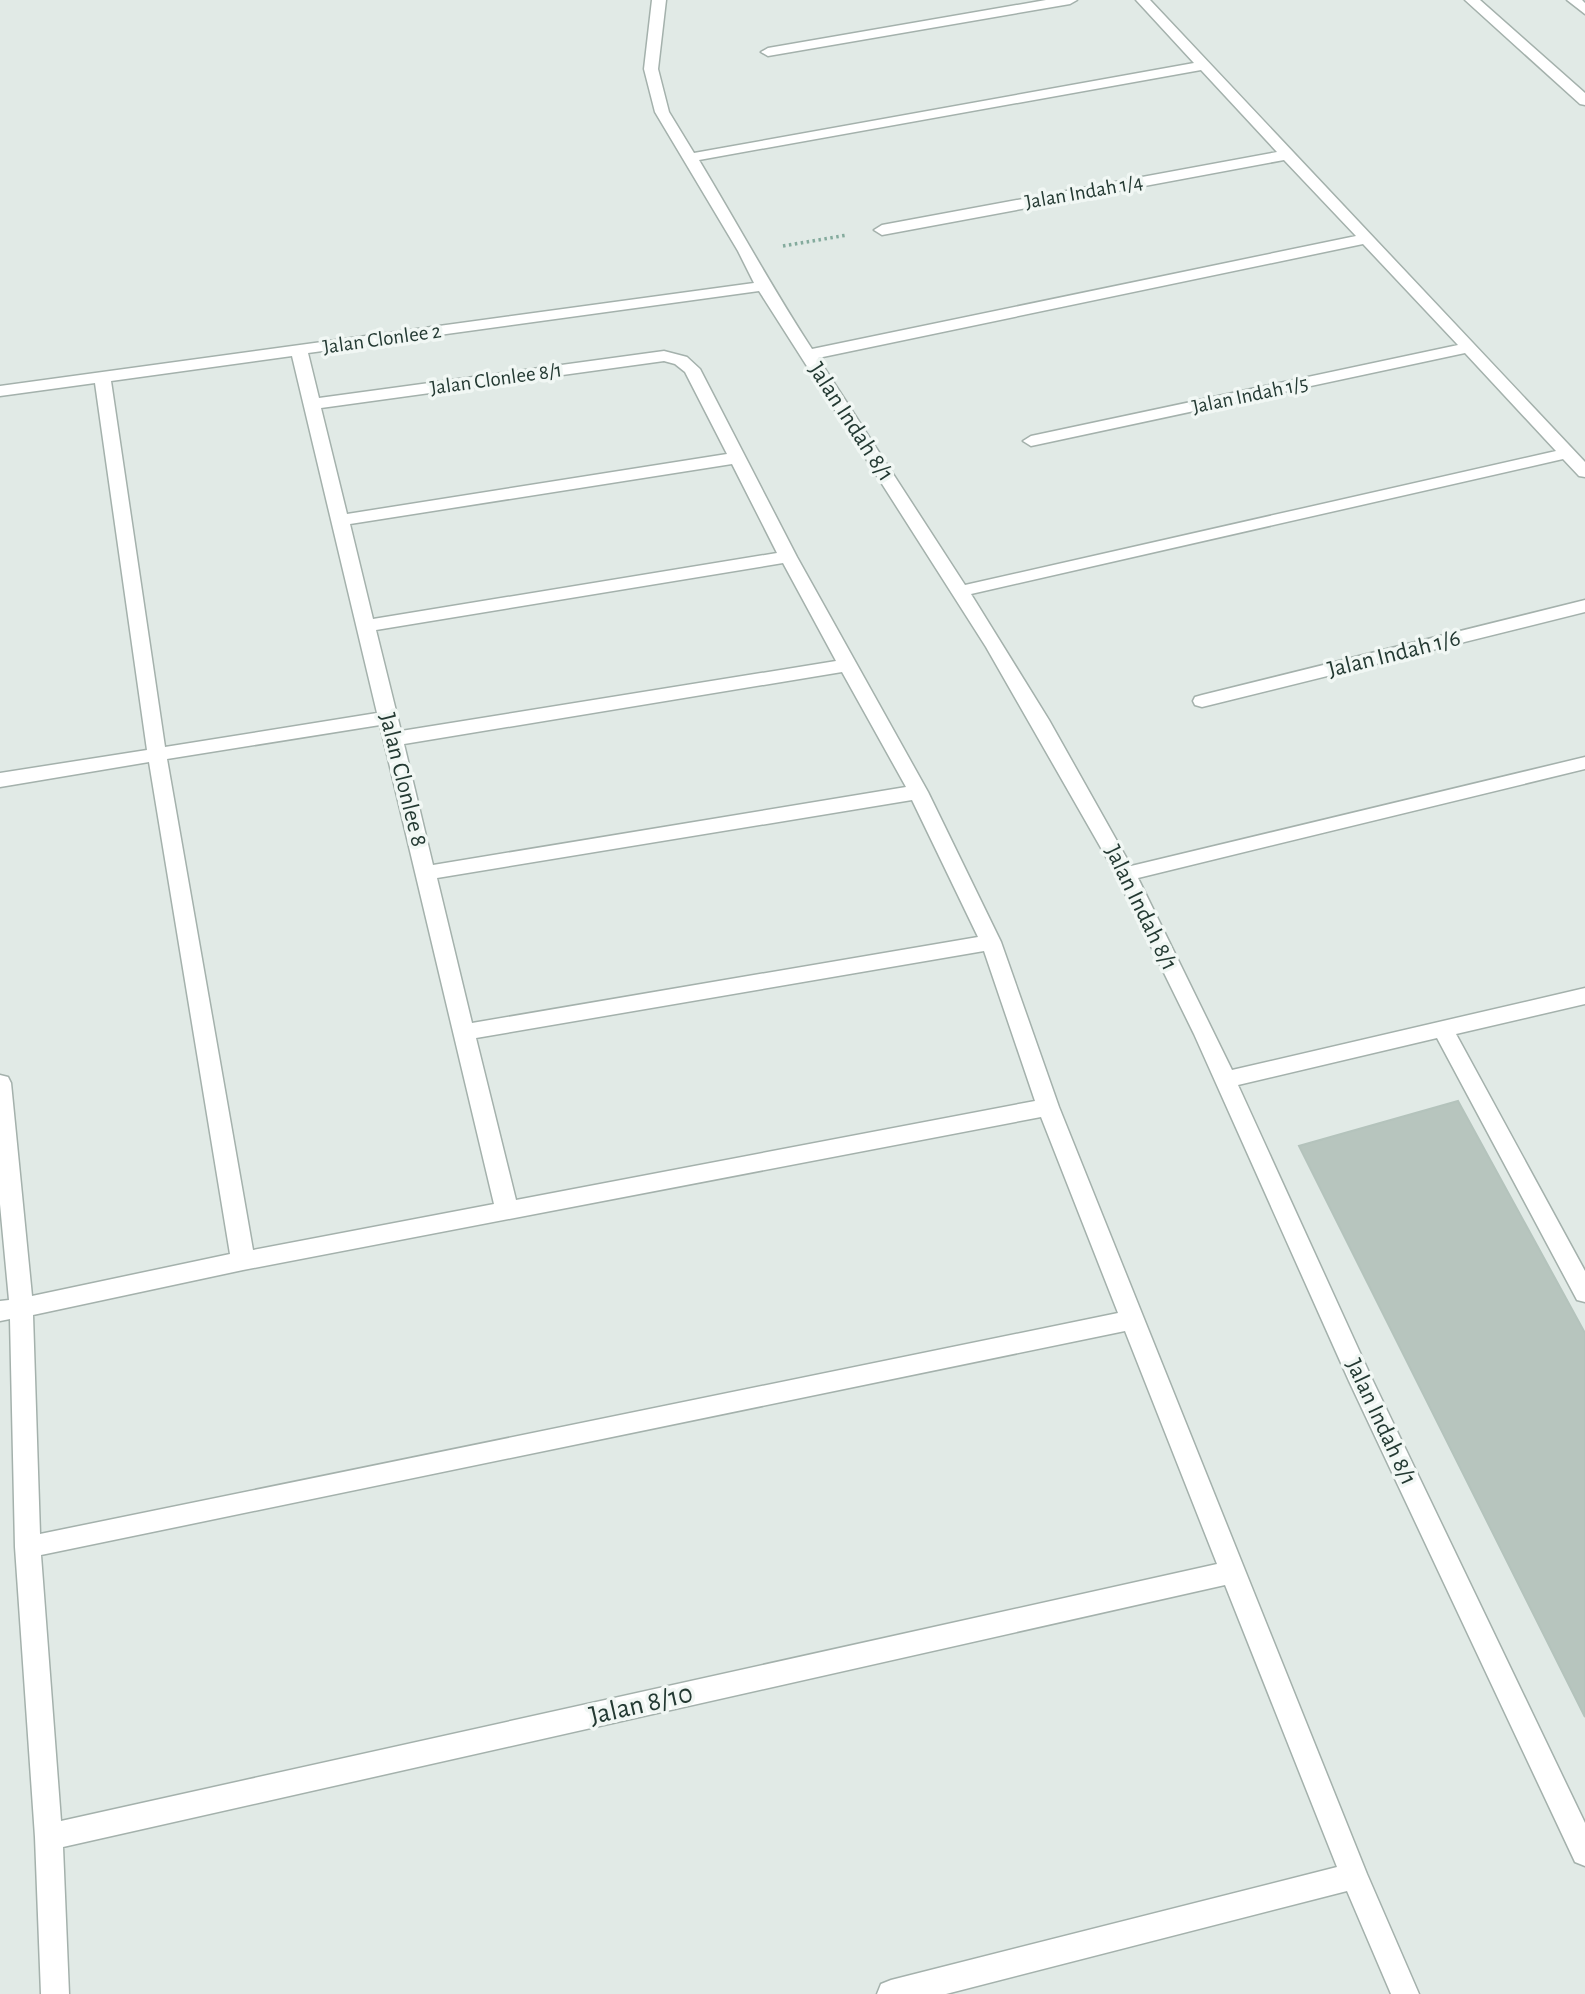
<svg xmlns="http://www.w3.org/2000/svg" width="1585" height="1994" font-family="'Alegreya Sans',sans-serif">
<style>
.building{fill:#b7c5be;stroke:#b4c3bc;stroke-width:2}
.lines{fill:none;stroke-linecap:round;stroke-linejoin:round}
.minor-casing{stroke:#a4b1ac;stroke-width:3}
.path{stroke:#84ab9d;stroke-width:3.5;stroke-dasharray:2.5 3.5;stroke-linecap:butt}
.minor{fill:#fff;fill-rule:evenodd}
.labels{text-anchor:middle;dominant-baseline:central;stroke-width:7;stroke-linejoin:round;paint-order:stroke}
.far-street-label{font-size:21px;fill:#233932;stroke:#f1f7f4}
.street-label{font-size:24px;fill:#233932;stroke:#f1f7f4}
.near-street-label{font-size:28px;fill:#233932;stroke:#f1f7f4}
</style>
<rect width="100%" height="100%" fill="#e1eae6"/>
<path class="building" d="M1458,1101L1585,1333V1717L1299,1146Z"/>
<g class="lines">
<defs>
<path id="minor" d="M652,0H666L658,69L669,112L694,153L1194,63L1136,0H1150L1585,462V477L1579,476L1563,459L971,594L1049,720L1131,866L1585,757V769L1138,878L1232,1070L1585,988V1004L1456,1034L1585,1271V1302L1577,1300L1437,1038L1238,1085L1373,1381L1585,1823V1866L1575,1862L1349,1381L1194,1034L1113,869L986,647L759,291L308,353L319,398L664,351L687,357L700,369L797,557L928,792L1001,942L1059,1107L1367,1874L1419,1994H1391L1347,1891L946,1994H877L881,1984L891,1980L1337,1867L1225,1585L63,1847L69,1994H41L35,1837L15,1547L10,1319L0,1321V1301L9,1300L0,1204V1075L8,1077L11,1083L32,1296L230,1254L149,762L0,787V773L147,750L95,383L0,396V386L754,283L738,251L655,112L644,69ZM1201,70L1277,152L882,225L874,230L882,235L1284,160L1356,236L812,349C772,288 737,223 699,160ZM1363,244L1458,345L1031,436L1023,441L1031,446L1465,353L1556,451L965,585L818,358ZM292,356L377,713L165,747L111,381ZM664,361L675,364L685,372L727,454L347,514L321,408ZM732,464L777,553L373,619L350,524ZM783,563L836,661L401,731L376,630ZM842,672L906,787L433,865L404,744ZM380,725L494,1204L253,1250L167,759ZM912,800L978,937L472,1023L437,878ZM984,951L1035,1101L516,1200L476,1038ZM1041,1117L1118,1313L40,1534L33,1315L243,1270ZM1125,1331L1217,1564L61,1821L41,1555Z
M1046,0H1077L1070,4L768,56L761,52L768,48Z
M1465,0H1480L1585,93V105L1580,104Z
M1567,0H1582L1585,3V14Z
M1585,600V612L1202,707L1195,705L1193,701L1195,697L1202,695Z"/>
</defs>
<use href="#minor" class="minor-casing"/>
<path class="path" d="M783,246L847,235"/>
<use href="#minor" class="minor"/>
</g>
<g class="labels">
<g class="far-street-label">
<text transform="translate(1084 192) rotate(-10)">Jalan Indah 1/4</text>
<text transform="translate(382 339) rotate(-8)">Jalan Clonlee 2</text>
<text transform="translate(496 379) rotate(-8)">Jalan Clonlee 8/1</text>
<text transform="translate(1250 395) rotate(-12)">Jalan Indah 1/5</text>
</g>
<g class="street-label">
<text transform="translate(851 422) rotate(57)">Jalan Indah 8/1</text>
<text transform="translate(1394 654) rotate(-14)">Jalan Indah 1/6</text>
<text transform="translate(403 780) rotate(76)">Jalan Clonlee 8</text>
<text transform="translate(1141 908) rotate(64)">Jalan Indah 8/1</text>
<text transform="translate(1381 1422) rotate(65)">Jalan Indah 8/1</text>
</g>
<g class="near-street-label">
<text transform="translate(641 1705) rotate(-13)">Jalan 8/10</text>
</g>
</g>
</svg>
